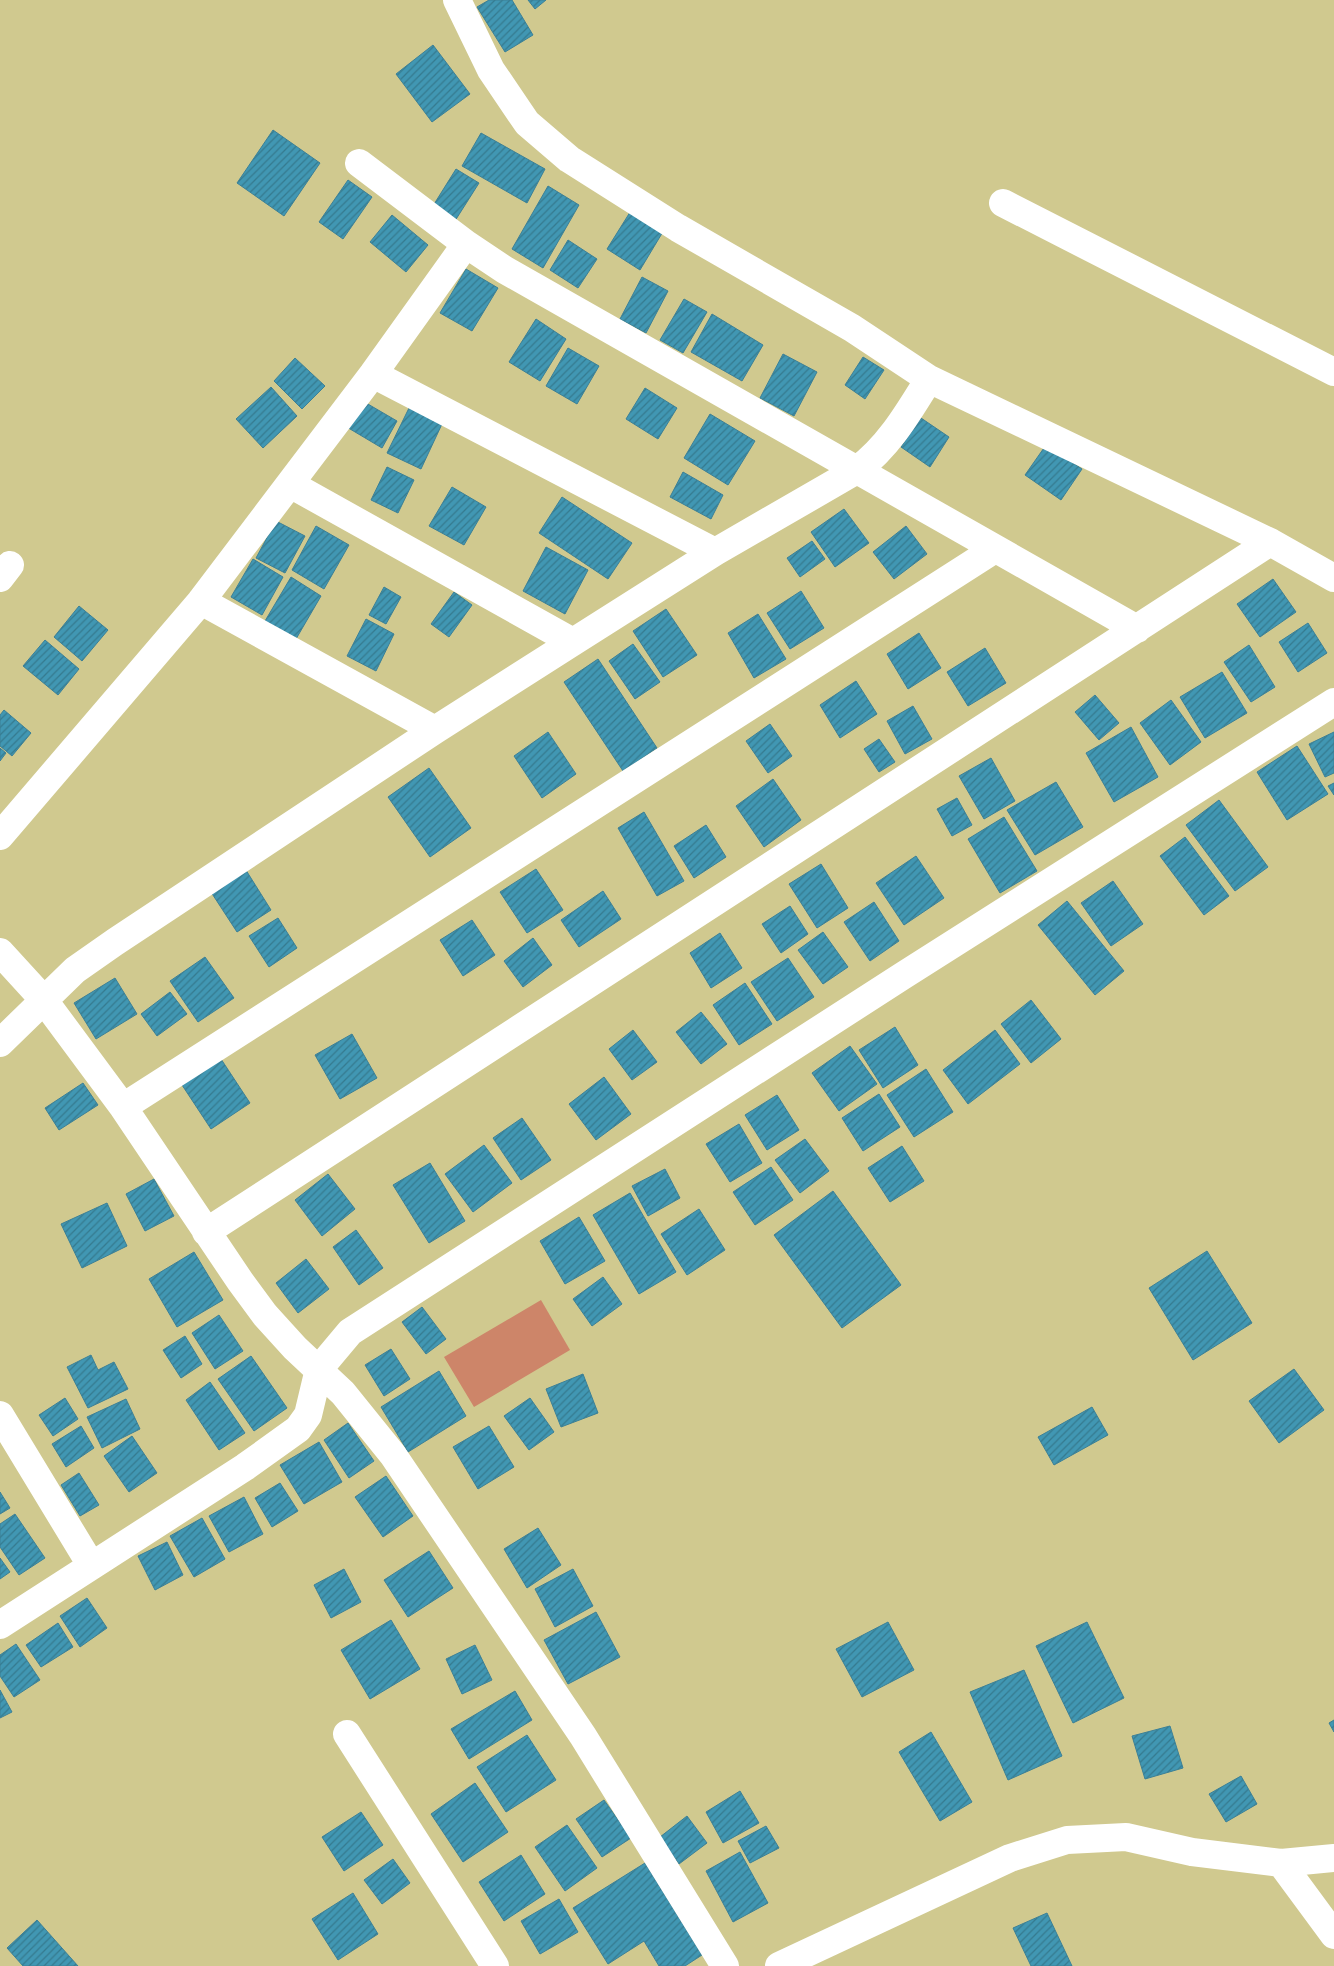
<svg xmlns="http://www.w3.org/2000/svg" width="1334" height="1966" font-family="'Nunito Sans',sans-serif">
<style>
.park{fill:#cd8569}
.building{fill:url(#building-hatch);stroke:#3c8096}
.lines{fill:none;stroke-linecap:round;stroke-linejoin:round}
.minor{stroke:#fff;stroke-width:28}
.tertiary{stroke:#fff;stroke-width:28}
</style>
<defs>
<pattern id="building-hatch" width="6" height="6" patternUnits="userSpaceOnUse" patternTransform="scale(1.25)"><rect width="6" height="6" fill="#4197b3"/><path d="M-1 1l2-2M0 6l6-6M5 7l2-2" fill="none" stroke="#357a8f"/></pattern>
</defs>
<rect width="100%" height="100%" fill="#d0c98f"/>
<path class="park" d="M541,1300L570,1350L474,1407L444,1357Z"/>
<path class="building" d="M489,0H512L533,35L505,52L477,7Z
M528,0H546L535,9Z
M433,45L470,94L432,122L396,74Z
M273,130L320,163L284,216L237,183Z
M481,133L545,169L527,203L462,166Z
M456,169L479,183L453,224L431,209Z
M348,180L372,197L343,239L319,222Z
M548,186L579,205L543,268L512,249Z
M632,209L664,230L640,270L607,249Z
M392,215L428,245L406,272L370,242Z
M568,240L597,259L578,288L550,270Z
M466,269L498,288L472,331L440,313Z
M642,277L668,291L646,333L620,319Z
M684,299L707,312L683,353L660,340Z
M712,314L763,345L742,381L691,352Z
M536,319L566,339L540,381L509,362Z
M568,348L599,366L577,404L546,386Z
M783,354L817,372L794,416L760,398Z
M863,357L884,370L865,399L845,385Z
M295,358L325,386L302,409L274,381Z
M271,387L297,416L263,448L236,419Z
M645,388L677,408L658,439L626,419Z
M361,400L397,421L382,448L345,426Z
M409,408L442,424L421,469L387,453Z
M710,414L755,441L728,485L684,458Z
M921,418L949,437L930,467L901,447Z
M1046,445L1082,469L1061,500L1025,475Z
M387,467L414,480L398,513L371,500Z
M683,472L723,495L711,519L670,497Z
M452,487L486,507L464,545L429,526Z
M562,497L632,543L608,579L539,533Z
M844,509L869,543L835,567L811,532Z
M276,521L305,536L285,573L256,558Z
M316,526L349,545L324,589L292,570Z
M906,526L927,554L894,579L873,552Z
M812,541L825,559L800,577L787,558Z
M546,547L588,570L565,614L523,591Z
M253,559L283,577L262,615L231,597Z
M291,577L321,596L296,639L265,621Z
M1273,579L1296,612L1260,637L1237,604Z
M384,587L401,597L386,624L369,615Z
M801,591L824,628L790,649L767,613Z
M454,592L472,605L449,637L431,624Z
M79,606L108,630L82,661L54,637Z
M666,609L697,655L663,677L633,631Z
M758,614L786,659L754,678L728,633Z
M366,619L394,634L376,671L347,656Z
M1308,623L1327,653L1298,672L1279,642Z
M919,633L941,668L908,689L887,654Z
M45,640L79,669L58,695L23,666Z
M633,644L660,682L635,699L609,661Z
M1249,645L1275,687L1251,702L1224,662Z
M985,648L1006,683L968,706L947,672Z
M598,659L657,748L623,771L564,682Z
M1222,672L1247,713L1205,738L1180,697Z
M856,681L877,714L840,738L820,705Z
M1095,695L1119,723L1099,740L1075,712Z
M1171,700L1201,742L1170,765L1140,723Z
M913,706L932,739L905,754L887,721Z
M4,710L31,733L12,756L0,746V715Z
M770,724L792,756L768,773L746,741Z
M1131,727L1158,777L1114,802L1086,753Z
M548,732L576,774L542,798L514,756Z
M1334,732V773L1325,777L1309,744Z
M879,739L895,762L879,772L864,749Z
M1297,746L1328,794L1287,820L1257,772Z
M0,748L6,753L0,761Z
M991,758L1015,801L984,819L959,776Z
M429,768L471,828L430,857L388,797Z
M773,779L801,820L764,847L736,806Z
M1056,782L1083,827L1035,855L1007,810Z
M1334,783V795L1328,786Z
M957,798L972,825L952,836L937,809Z
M1219,800L1268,867L1235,891L1186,825Z
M644,812L684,881L657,896L618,828Z
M1004,817L1037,871L1000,893L968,839Z
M706,825L726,857L694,878L674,846Z
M1185,837L1229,896L1204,915L1160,856Z
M916,856L944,898L904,925L876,883Z
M821,864L848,908L817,928L789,884Z
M244,867L271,910L237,932L209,889Z
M536,869L563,910L527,933L500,892Z
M1113,881L1143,924L1111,946L1081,903Z
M603,891L621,919L579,947L561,920Z
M1067,901L1124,971L1095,995L1038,925Z
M874,902L899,941L870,961L844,922Z
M790,906L808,934L781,953L762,924Z
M278,918L297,948L269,967L249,936Z
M472,920L495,955L463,976L440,940Z
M823,932L848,967L823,984L798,950Z
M720,933L742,968L711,988L690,953Z
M533,938L552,965L523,987L504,961Z
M205,957L234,998L198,1022L170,981Z
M788,958L814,997L777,1021L751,982Z
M115,978L137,1014L96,1039L74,1003Z
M745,983L772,1024L739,1045L713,1005Z
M170,992L187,1014L157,1036L141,1014Z
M1031,1000L1061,1039L1031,1063L1001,1024Z
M701,1012L727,1044L701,1064L676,1032Z
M895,1027L918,1065L883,1088L859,1050Z
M633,1030L657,1062L632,1080L609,1049Z
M995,1030L1020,1064L968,1104L943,1070Z
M352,1034L377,1078L340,1099L315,1055Z
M850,1046L877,1084L839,1111L812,1073Z
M221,1059L250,1103L211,1129L182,1085Z
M926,1069L953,1112L914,1137L887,1095Z
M604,1077L631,1114L596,1140L569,1104Z
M83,1083L98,1105L59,1130L45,1108Z
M879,1094L900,1127L863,1151L842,1118Z
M777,1095L799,1130L767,1150L745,1115Z
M522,1118L551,1160L521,1180L493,1138Z
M739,1124L762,1163L730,1182L706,1144Z
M805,1139L829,1171L800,1193L775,1160Z
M484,1145L512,1183L473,1212L445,1174Z
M902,1146L924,1181L890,1202L868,1168Z
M430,1163L465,1221L429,1243L393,1185Z
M771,1167L793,1200L755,1225L733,1192Z
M665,1169L680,1198L648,1216L632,1186Z
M328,1174L355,1209L322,1236L295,1200Z
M154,1179L174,1216L145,1231L126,1194Z
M833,1191L901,1285L842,1328L774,1235Z
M630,1193L676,1272L639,1294L593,1215Z
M107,1203L127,1246L82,1268L61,1224Z
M699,1209L725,1250L687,1275L661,1234Z
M579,1217L605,1261L565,1284L540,1241Z
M356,1230L383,1268L359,1285L333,1247Z
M1207,1251L1252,1323L1193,1360L1149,1288Z
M194,1252L223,1300L177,1327L149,1279Z
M306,1259L329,1289L298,1313L276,1283Z
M603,1277L622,1304L592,1326L573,1299Z
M422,1307L446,1339L426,1354L402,1322Z
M219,1315L243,1351L215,1369L192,1333Z
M185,1336L202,1364L181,1378L163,1350Z
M391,1349L410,1379L384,1396L365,1365Z
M91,1355L98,1370L114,1362L128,1389L88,1408L67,1367Z
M251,1356L287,1408L254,1431L218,1379Z
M1294,1369L1324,1410L1279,1443L1249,1401Z
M439,1371L466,1416L408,1452L381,1407Z
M583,1374L598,1413L561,1427L546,1389Z
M210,1382L245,1433L219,1450L186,1400Z
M65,1398L78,1419L53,1436L39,1415Z
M530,1398L554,1432L529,1450L504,1416Z
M126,1399L140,1429L102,1448L87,1417Z
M1092,1407L1108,1435L1054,1465L1038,1437Z
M348,1423L374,1461L349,1478L324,1440Z
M81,1426L94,1448L66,1467L52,1444Z
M489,1426L514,1467L478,1489L453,1447Z
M132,1436L157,1473L129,1492L104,1456Z
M319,1442L342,1482L304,1504L280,1465Z
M79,1473L99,1505L80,1516L61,1485Z
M386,1476L413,1516L383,1537L355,1497Z
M280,1483L298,1511L272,1527L255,1498Z
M0,1492L10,1508L0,1514Z
M244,1497L263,1534L229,1552L209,1516Z
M15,1514L45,1558L19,1575L0,1547V1524Z
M202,1518L225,1559L194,1577L170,1536Z
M538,1528L561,1565L527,1588L504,1549Z
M167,1542L183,1575L155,1590L138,1556Z
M429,1551L453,1588L408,1617L384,1580Z
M0,1558L10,1572L0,1579Z
M344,1569L361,1602L331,1618L314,1585Z
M573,1569L593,1606L555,1627L535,1589Z
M87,1598L107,1628L80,1647L60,1616Z
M596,1612L620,1657L568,1684L544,1640Z
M391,1620L420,1669L370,1699L341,1650Z
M888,1622L914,1670L862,1697L836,1649Z
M1087,1622L1124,1698L1073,1723L1036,1646Z
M58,1623L73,1647L41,1667L26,1645Z
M16,1644L40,1680L14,1697L0,1676V1655Z
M475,1645L492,1680L462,1694L446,1659Z
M1024,1670L1062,1756L1008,1780L970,1692Z
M0,1690L12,1712L0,1718Z
M515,1691L532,1720L469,1759L451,1729Z
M1334,1720V1732L1329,1723Z
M1170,1726L1183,1768L1145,1779L1132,1736Z
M931,1732L972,1802L940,1821L899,1752Z
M527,1735L556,1780L506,1812L477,1767Z
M1241,1776L1257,1804L1226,1822L1209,1794Z
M475,1783L508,1832L463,1862L431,1814Z
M740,1791L759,1823L723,1843L706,1812Z
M604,1800L631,1838L602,1857L576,1819Z
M361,1812L383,1845L344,1871L322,1837Z
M687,1816L707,1843L679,1864L660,1837Z
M567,1825L597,1868L565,1891L535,1847Z
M766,1826L779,1848L750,1863L738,1841Z
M740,1852L768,1903L733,1922L706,1871Z
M521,1855L545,1894L504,1921L479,1882Z
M393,1859L410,1883L382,1904L364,1880Z
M645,1863L702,1955L685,1966H659L644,1941L608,1964L573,1908Z
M353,1893L378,1934L338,1960L312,1919Z
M559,1899L578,1932L540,1954L521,1921Z
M1047,1913L1072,1966H1031L1013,1928Z
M37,1920L78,1966H23L7,1948Z"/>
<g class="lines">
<path class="minor" d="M457,0L491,70L527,123L569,159L678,228L852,328L929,379L1270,542L1334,578
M359,163L466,244L505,270L1137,629
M1003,203L1334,372
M373,374L715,552
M290,484L573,642
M0,578L10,565
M201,601L435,730
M0,836L201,601L373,374L466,244
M0,952L43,999L123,1107L240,1281L265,1315L295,1348L343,1393L393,1455L583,1736L725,1966
M0,1043L75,970L115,942L435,730L573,642L715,552L857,470C889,446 908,413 929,379
M123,1107L995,549
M206,1232L1270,542
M0,1415L91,1565
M0,1625L245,1467L298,1429L308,1415L319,1369L350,1332L904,975L1334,702
M347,1734L495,1966"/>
<path class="tertiary" d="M1281,1863L1334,1858
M779,1966L1010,1858L1067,1840L1126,1837L1192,1852L1281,1863L1334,1935"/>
</g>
</svg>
